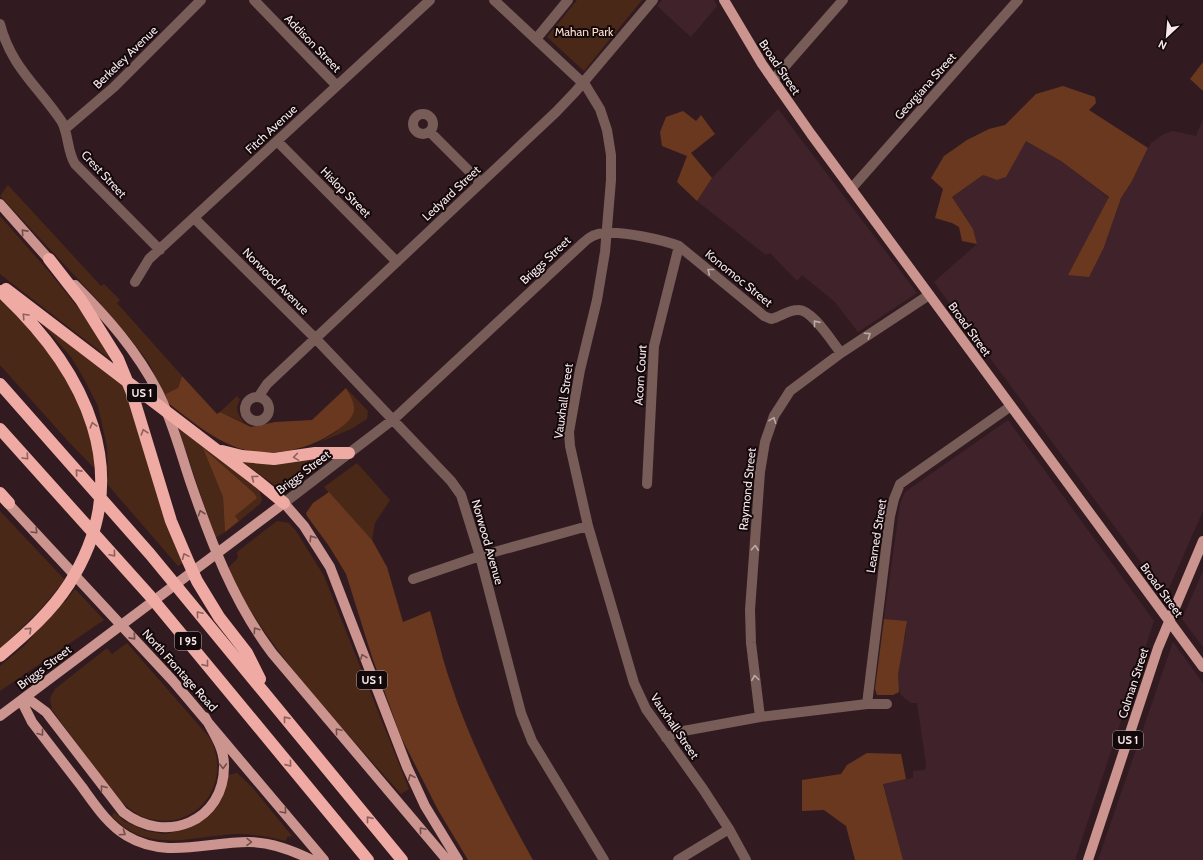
<svg xmlns="http://www.w3.org/2000/svg" width="1203" height="860" font-family="Cabin,sans-serif">
<style>
.built{fill:#40232a}
.green{fill:#4a2818}
.forest{fill:#6a381e}
.lines{fill:none;stroke-linecap:round;stroke-linejoin:round}
.minor{stroke:#775c58;stroke-width:10}
.major{stroke:#cc948e;stroke-width:10}
.highway{stroke:#eeaaa3;stroke-width:12}
.oneway{stroke:#704e4c}
.oneway2{stroke:#bea9a9}
.oneway3{stroke:#8b625f}
.labels{text-anchor:middle;dominant-baseline:central;stroke-width:4;stroke-linejoin:round;paint-order:stroke}
.shield{fill:#13090b;stroke:#b3a5a8;stroke-width:1}
.shield-label{font-size:11px;font-weight:bold;fill:#f8e8eb}
.park-label{font-size:12px;fill:#fedbcb;stroke:#13090b}
.street-label{font-size:12px;fill:#f8e8eb;stroke:#13090b}
</style>
<rect width="100%" height="100%" fill="#321b20"/>
<path class="built" d="M662,0H714L717,6L691,37L657,6Z
M778,109L917,293L858,332L835,302L802,275L797,281L770,253L766,255L697,201L712,178Z
M1203,119V511L1169,588L1165,591L1154,580L934,282L977,244L973,229L952,197L983,175L997,180L1006,177L1026,140L1061,161L1109,198L1068,275L1104,247L1121,198L1132,181L1151,143L1164,134L1173,131L1196,136Z
M1008,420L1154,621L1075,860H903L883,783L913,778V771L925,770L926,764L917,703H911L901,695L897,682L903,639H905L907,621L884,619L900,504L905,492Z
M1203,571V647L1182,619Z
M1173,642L1203,683V860H1098Z"/>
<path class="green" d="M577,0H642L584,71L547,37Z
M8,185L101,286L104,284L120,300L117,303L182,376L178,388L167,402L149,363L128,336L93,295L0,196Z
M0,216L50,273L89,321L114,362L0,274Z
M0,300C31,329 60,362 79,401C90,421 93,447 95,469L68,441L0,365Z
M46,325L127,387L183,563L178,566L108,485L107,447L98,406L83,377L71,357L44,326Z
M346,388L368,411L367,419L351,429L320,442L336,432L354,405Z
M237,396L240,400C234,409 238,414 244,423L220,412Z
M178,427L259,489L262,500L260,504L239,521L235,516L256,498L254,493L204,449L223,497L225,532L215,538Z
M318,457L319,461L280,489L240,460Z
M357,463L390,500L375,523L372,540L324,487Z
M0,511L65,580L40,610L0,649Z
M277,521L289,523L296,531L324,576L409,789L401,794C338,723 270,654 227,569L238,558L237,552Z
M75,589L104,620L0,691V666L24,646L64,601L65,602Z
M127,643L210,738C234,784 195,835 144,817C135,814 127,806 119,800L52,710L50,698L55,689L107,648L112,654Z
M237,773L252,787L292,836L287,837L286,841C270,837 254,834 237,834C191,836 149,855 112,816L114,812L124,821L146,831L165,834L187,829L206,817L227,782L228,775Z"/>
<path class="forest" d="M1203,62V91L1190,79Z
M1063,86L1095,97L1096,103L1089,110L1148,148L1132,181L1121,198L1104,247L1089,277L1068,275L1109,197L1061,161L1026,141L1006,177L997,180L983,175L952,197L973,229L977,244L962,241L959,227L952,223L935,218L943,189L931,178L944,156L967,140L989,129L1005,125L1036,94Z
M683,111L696,121L701,115L715,134L691,153L712,178L697,201L677,182L687,156L662,146L660,132L666,117Z
M182,376L217,414L220,412L251,427L275,422L312,420L346,388C349,394 355,402 354,410C353,417 347,423 341,427C314,449 272,459 238,448C212,439 188,418 167,402L166,394L178,388Z
M203,448L254,493L257,498L235,516L239,521L225,532L223,497Z
M329,492L372,540L387,567L403,622L430,611C437,634 442,658 450,681C470,743 501,803 533,860H468L438,810L401,737L372,657L346,574L329,546L307,516L306,513L313,503Z
M884,619L907,621L898,675L899,692L893,695H877L875,689Z
M867,753L901,754L906,779L883,784L903,860H855L846,826L824,810L802,811V780L841,774L847,765Z"/>
<g class="lines">
<path class="minor" d="M254,0L337,86
M494,0L586,86L600,109L607,130L611,155V180L605,252L597,300L580,370L569,432L570,446L588,526L634,683L646,709L703,789L729,829L746,860
M0,24C11,67 38,86 62,122C69,136 67,151 75,164L160,250
M536,39L568,0
M773,80L843,0
M413 124a10 10 0 1 1 20 0a10 10 0 1 1-20 0Z
M65,129L114,87L201,0
M430,132L481,183
M277,141L397,262
M851,189L1018,0
M194,218L317,340L451,481L461,495L480,556L521,713L532,741L604,860
M135,282L149,259L430,0
M259,396L267,384L556,112L576,91L653,0
M245 409a12 12 0 1 1 24 0a12 12 0 1 1-24 0Z
M647,484L654,346L679,246
M284,503L395,418L583,243C589,237 597,233 605,233C623,231 663,240 679,246L764,316L771,319C780,317 788,310 798,310C812,309 832,342 841,353
M413,579L480,556L588,526
M867,704L890,516L894,499L900,484L1011,406
M760,717L751,643L750,610L760,472L765,442L774,416L790,391L841,353L929,295
M666,738L678,732L760,717L867,704H887
M678,860L729,829"/>
<path class="major" d="M724,0L762,64L811,134L1203,667
M0,204L53,264
M75,285C107,317 137,351 158,392C172,420 180,451 190,481C211,542 233,601 272,653L447,860
M3,498L173,681L324,860
M0,716L284,503L304,526L330,567L407,767L425,806L458,860
M205,717C213,732 224,748 224,765C225,822 165,845 123,812L46,712L31,701L23,699L24,706L32,722C49,744 66,766 82,787C95,805 108,825 127,836C165,859 207,842 248,842C271,842 292,850 312,860
M1088,860L1158,648L1203,541"/>
<path class="highway" d="M49,259L81,300L118,359L132,393L171,521L188,561L197,581L219,617L247,653L260,679
M6,289L256,480L284,503
M0,291C85,370 139,474 69,584C51,612 25,635 0,656
M0,384L150,554L402,860
M0,429L150,596L368,860
M222,451L242,456L274,459L315,453H349
M0,493L9,503"/>
</g>
<defs><path id="oneway-chevron" d="M-2-3.5L2.5 0L-2 3.5" fill="none" stroke-width="1.6" stroke-linecap="round" stroke-linejoin="round"/></defs>
<g class="oneway">
<use href="#oneway-chevron" transform="translate(24 232) rotate(-132)"/>
<use href="#oneway-chevron" transform="translate(201 513) rotate(-109)"/>
<use href="#oneway-chevron" transform="translate(35 531) rotate(47)"/>
<use href="#oneway-chevron" transform="translate(312 538) rotate(-124)"/>
<use href="#oneway-chevron" transform="translate(256 630) rotate(-124)"/>
<use href="#oneway-chevron" transform="translate(133 637) rotate(48)"/>
<use href="#oneway-chevron" transform="translate(363 657) rotate(-111)"/>
<use href="#oneway-chevron" transform="translate(338 731) rotate(-130)"/>
<use href="#oneway-chevron" transform="translate(41 733) rotate(53)"/>
<use href="#oneway-chevron" transform="translate(223 766) rotate(89)"/>
<use href="#oneway-chevron" transform="translate(411 777) rotate(-114)"/>
<use href="#oneway-chevron" transform="translate(103 788) rotate(-127)"/>
<use href="#oneway-chevron" transform="translate(284 811) rotate(50)"/>
<use href="#oneway-chevron" transform="translate(422 830) rotate(-130)"/>
<use href="#oneway-chevron" transform="translate(123 833) rotate(34)"/>
<use href="#oneway-chevron" transform="translate(249 842) rotate(1)"/>
</g>
<g class="oneway2">
<use href="#oneway-chevron" transform="translate(710 271) rotate(-141)"/>
<use href="#oneway-chevron" transform="translate(816 323) rotate(-129)"/>
<use href="#oneway-chevron" transform="translate(868 335) rotate(-34)"/>
<use href="#oneway-chevron" transform="translate(773 420) rotate(-69)"/>
<use href="#oneway-chevron" transform="translate(755 548) rotate(-86)"/>
<use href="#oneway-chevron" transform="translate(755 678) rotate(-97)"/>
</g>
<g class="oneway3">
<use href="#oneway-chevron" transform="translate(25 316) rotate(-133)"/>
<use href="#oneway-chevron" transform="translate(93 425) rotate(-105)"/>
<use href="#oneway-chevron" transform="translate(144 432) rotate(-107)"/>
<use href="#oneway-chevron" transform="translate(26 457) rotate(47)"/>
<use href="#oneway-chevron" transform="translate(296 457) rotate(171)"/>
<use href="#oneway-chevron" transform="translate(78 472) rotate(-132)"/>
<use href="#oneway-chevron" transform="translate(254 478) rotate(-143)"/>
<use href="#oneway-chevron" transform="translate(113 554) rotate(49)"/>
<use href="#oneway-chevron" transform="translate(185 556) rotate(-114)"/>
<use href="#oneway-chevron" transform="translate(199 614) rotate(-130)"/>
<use href="#oneway-chevron" transform="translate(29 630) rotate(-44)"/>
<use href="#oneway-chevron" transform="translate(206 664) rotate(51)"/>
<use href="#oneway-chevron" transform="translate(286 719) rotate(-129)"/>
<use href="#oneway-chevron" transform="translate(289 764) rotate(51)"/>
<use href="#oneway-chevron" transform="translate(369 819) rotate(-129)"/>
</g>
<g class="labels">
<g class="shield">
<rect x="127" y="384" width="30" height="18" rx="3"/>
<rect x="175" y="632" width="26" height="18" rx="3"/>
<rect x="357" y="671" width="30" height="18" rx="3"/>
<rect x="1113" y="731" width="30" height="18" rx="3"/>
</g>
<g class="shield-label">
<text x="142" y="393">US 1</text>
<text x="188" y="641">I 95</text>
<text x="372" y="680">US 1</text>
<text x="1128" y="740">US 1</text>
</g>
<g class="park-label">
<text x="584" y="31">Mahan Park</text>
</g>
<g class="street-label">
<text transform="translate(313 43) rotate(46)">Addison Street</text>
<text transform="translate(125 57) rotate(-44)">Berkeley Avenue</text>
<text transform="translate(780 67) rotate(56)">Broad Street</text>
<text transform="translate(925 86) rotate(-48)">Georgiana Street</text>
<text transform="translate(271 129) rotate(-43)">Fitch Avenue</text>
<text transform="translate(104 174) rotate(47)">Crest Street</text>
<text transform="translate(346 192) rotate(45)">Hislop Street</text>
<text transform="translate(451 193) rotate(-43)">Ledyard Street</text>
<text transform="translate(545 260) rotate(-43)">Briggs Street</text>
<text transform="translate(739 278) rotate(39)">Konomoc Street</text>
<text transform="translate(276 281) rotate(45)">Norwood Avenue</text>
<text transform="translate(970 329) rotate(54)">Broad Street</text>
<text transform="translate(640 375) rotate(-86)">Acorn Court</text>
<text transform="translate(563 401) rotate(-82)">Vauxhall Street</text>
<text transform="translate(303 472) rotate(-37)">Briggs Street</text>
<text transform="translate(747 489) rotate(-84)">Raymond Street</text>
<text transform="translate(876 536) rotate(-81)">Learned Street</text>
<text transform="translate(488 542) rotate(74)">Norwood Avenue</text>
<text transform="translate(1162 590) rotate(54)">Broad Street</text>
<text transform="translate(44 667) rotate(-37)">Briggs Street</text>
<text transform="translate(180 670) rotate(48)">North Frontage Road</text>
<text transform="translate(1133 683) rotate(-72)">Colman Street</text>
<text transform="translate(675 726) rotate(56)">Vauxhall Street</text>
</g>
</g>
<g transform="translate(1167 36) rotate(206)" stroke="#13090b" stroke-width="3" paint-order="stroke">
<path d="M0-3L7 15L0 10L-7 15Z" fill="#f8e8eb"/>
<text y="-6" font-size="11" font-weight="bold" text-anchor="middle" fill="#f8e8eb">N</text>
</g>
</svg>
